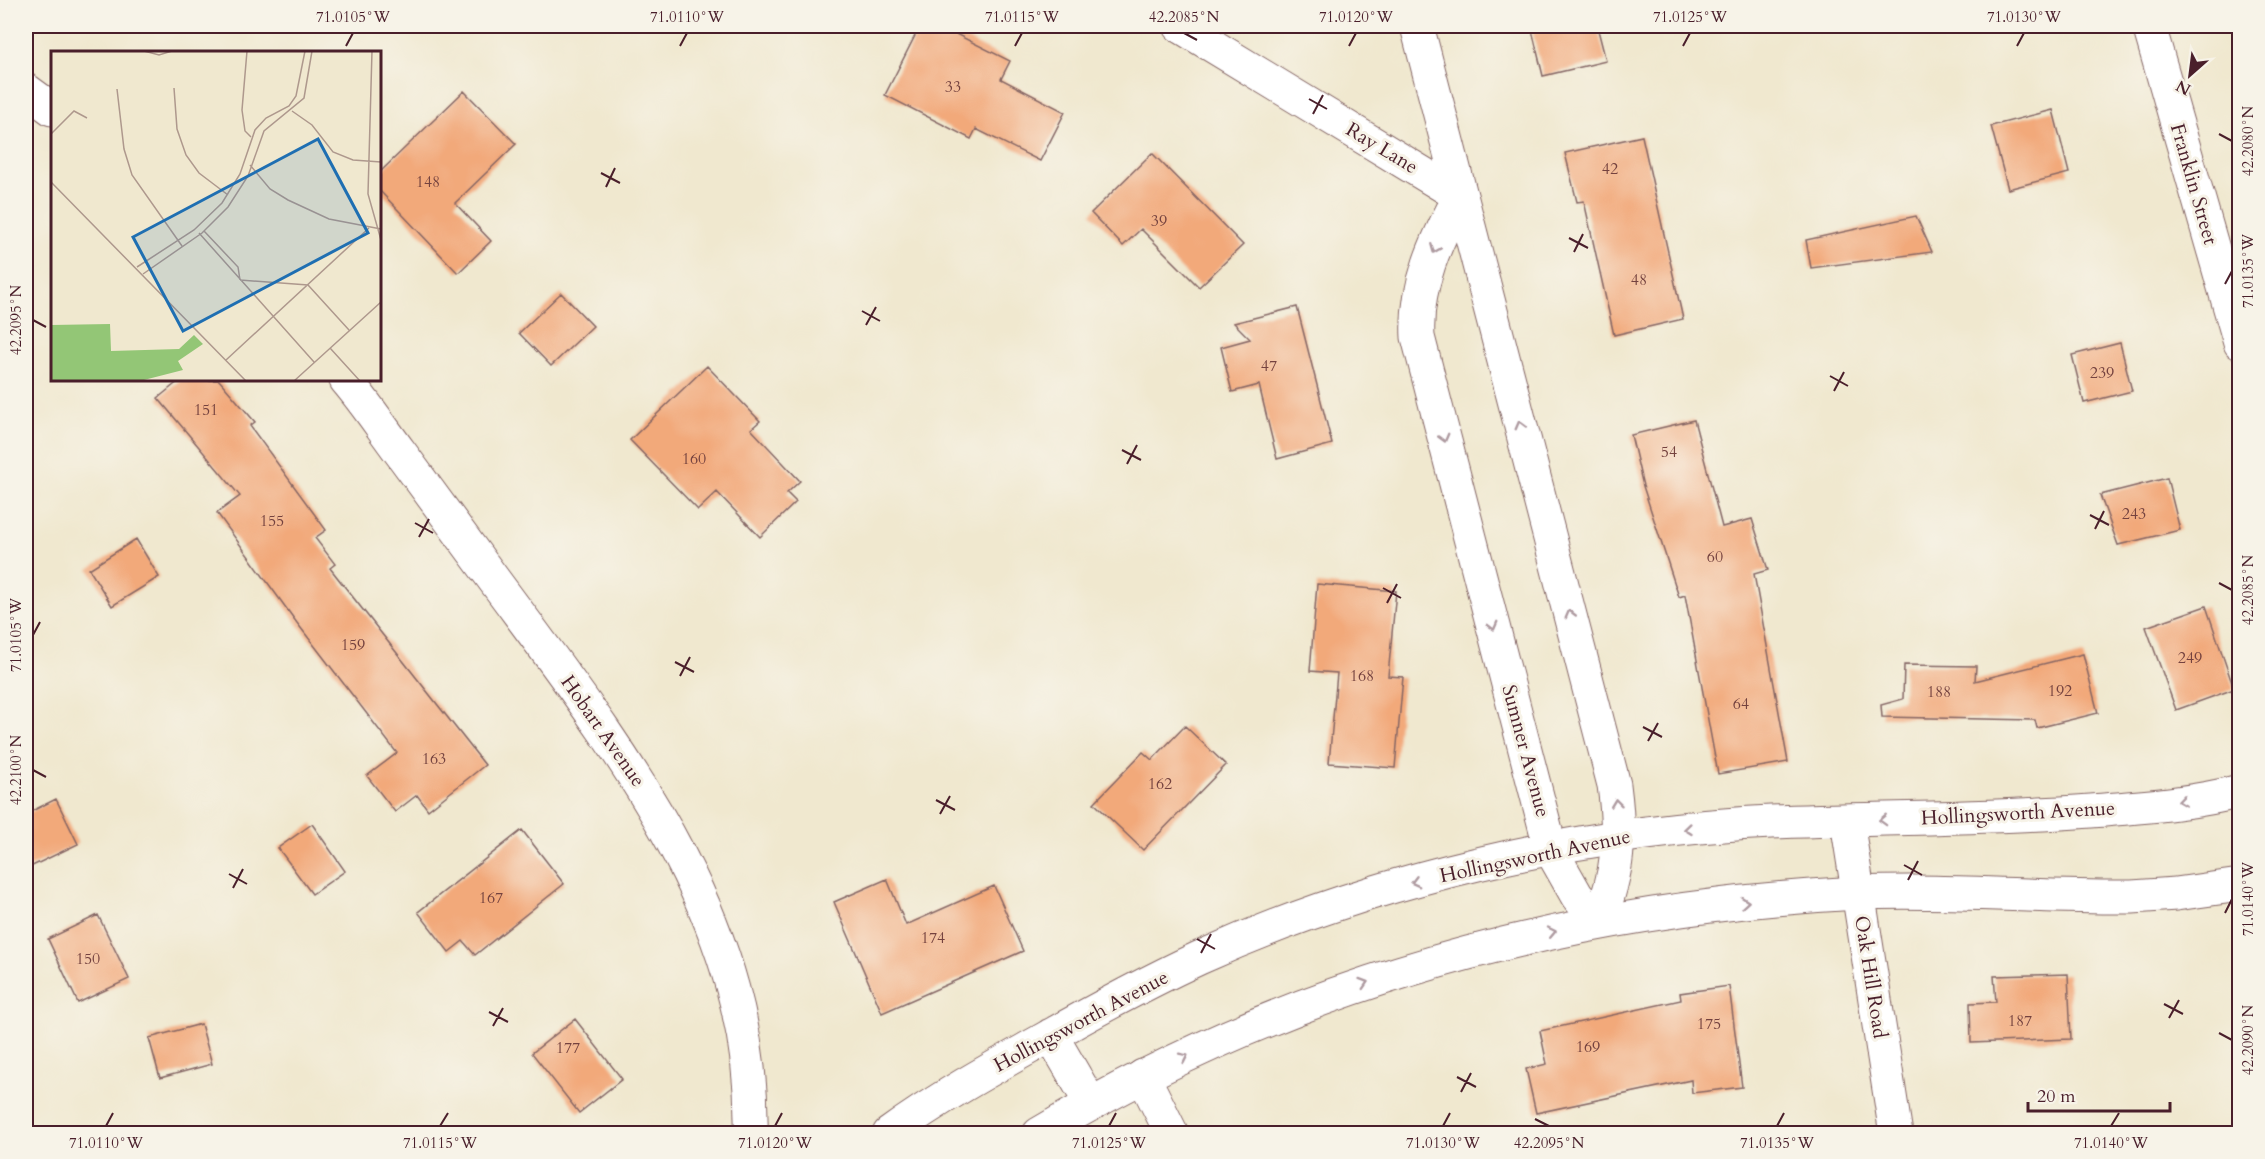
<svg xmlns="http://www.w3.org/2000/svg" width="2265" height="1159" font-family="Cardo,serif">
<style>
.building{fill:#f2a97a}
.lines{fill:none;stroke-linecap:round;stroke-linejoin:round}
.street-casing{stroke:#846564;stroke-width:35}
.secondary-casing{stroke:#846564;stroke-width:35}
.street{stroke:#fff;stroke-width:33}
.secondary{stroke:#fff;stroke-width:33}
.oneway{stroke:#ae9aa0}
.ticks{fill:none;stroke:#4a1f2b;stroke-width:2}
.labels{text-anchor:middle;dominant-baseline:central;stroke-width:6;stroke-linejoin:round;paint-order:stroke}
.number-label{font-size:16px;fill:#74423f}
.street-label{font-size:20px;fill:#4a1f2b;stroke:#f7f3e8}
.inset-road{fill:none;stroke:#ae988d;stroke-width:1.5}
.view{fill:#1f6fb2;fill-opacity:0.15;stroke:#1f6fb2;stroke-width:3}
.inset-edge{fill:none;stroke:#4a1f2b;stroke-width:3}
.neatline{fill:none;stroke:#4a1f2b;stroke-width:2}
.ticks-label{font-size:15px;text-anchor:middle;fill:#4a1f2b}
</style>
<rect width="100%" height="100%" fill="#f7f3e8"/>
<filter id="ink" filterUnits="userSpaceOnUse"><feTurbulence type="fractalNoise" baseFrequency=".0167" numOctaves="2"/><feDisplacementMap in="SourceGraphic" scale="12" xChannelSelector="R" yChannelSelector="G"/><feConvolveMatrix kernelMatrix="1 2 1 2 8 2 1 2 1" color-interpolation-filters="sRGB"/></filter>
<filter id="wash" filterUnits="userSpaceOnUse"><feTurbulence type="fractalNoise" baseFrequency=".008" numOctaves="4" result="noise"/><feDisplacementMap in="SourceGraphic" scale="24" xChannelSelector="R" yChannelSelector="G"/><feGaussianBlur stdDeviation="1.35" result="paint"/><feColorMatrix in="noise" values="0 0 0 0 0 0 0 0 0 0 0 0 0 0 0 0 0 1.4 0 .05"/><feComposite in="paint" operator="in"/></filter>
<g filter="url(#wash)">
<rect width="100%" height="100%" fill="#f0e8cf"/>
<g id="blocks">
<path class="building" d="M920,26H940L1010,61L1001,79L1065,112L1040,161L976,129L971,139L885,95Z
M1531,26H1597L1606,61L1543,76Z
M464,91L516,144L455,203L491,241L458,273L380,191V172Z
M2053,110L2069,173L2008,189L1991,126Z
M1642,136L1683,319L1614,335L1584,201L1577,202L1565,153Z
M1152,153L1243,245L1199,287L1141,229L1123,246L1091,213Z
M1916,216L1932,252L1811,268L1806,240Z
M561,293L593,326L551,366L519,333Z
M1297,307L1332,444L1277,459L1259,385L1232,392L1221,347L1250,339L1234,323Z
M2120,343L2132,391L2084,403L2072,355Z
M707,366L760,421L751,429L800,481L787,493L796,502L760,537L717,492L698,510L630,440Z
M180,380H219L255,422L250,426L326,530L315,538L335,564L330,568L485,765L428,810L417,795L395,812L367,776L397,753L297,623L217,513L240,496L158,398Z
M1694,420L1722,527L1752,519L1768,570L1754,574L1788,762L1718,774L1685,595L1679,597L1643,486L1631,435Z
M2167,478L2180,530L2118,545L2100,495Z
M136,539L159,577L112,606L89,569Z
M1317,584L1396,591L1388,676L1403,677L1395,768L1329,763L1337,673L1310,671Z
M2206,606L2234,689L2176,710L2146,627Z
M2083,654L2098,713L2037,728L2035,720L1882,717L1881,705L1903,699L1904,665L1976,666L1975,681Z
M1185,726L1226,765L1143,850L1094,803L1143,752L1152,760Z
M56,799L78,844L26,869V814Z
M312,824L345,871L312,894L278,848Z
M522,830L564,884L475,955L463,941L449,952L418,912Z
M887,879L906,925L994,886L1023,951L882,1013L834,902Z
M98,915L129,979L78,1003L48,939Z
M2068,974L2071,1039L1971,1043L1970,1003L1996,1002L1994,976Z
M1729,986L1742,1087L1692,1093L1691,1080L1536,1113L1526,1069L1547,1064L1540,1031L1681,1000L1680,993Z
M575,1019L622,1079L579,1113L532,1053Z
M201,1024L212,1064L160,1078L149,1038Z"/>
</g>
</g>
<g filter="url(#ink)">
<use href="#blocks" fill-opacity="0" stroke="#846564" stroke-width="1.5"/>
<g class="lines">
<defs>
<path id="street" d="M1180,26L1460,196
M1417,26L1614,785C1621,839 1619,870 1599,922L1577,896L1551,850L1418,337C1415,286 1436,241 1460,196
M26,90L52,109
M346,380C365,402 382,428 400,452C432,495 463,538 494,580C616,745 756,917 751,1134
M1847,821L1896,1134
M1143,1076L1172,1134"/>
<path id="secondary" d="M2149,26L2240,343
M1051,1035L1091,1104
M889,1134C937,1099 989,1070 1041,1041C1092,1012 1145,983 1199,958C1374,879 1579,831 1771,822C1878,818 1985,819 2091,811C2140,807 2192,804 2240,791
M1039,1134C1291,983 1566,908 1858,893C1949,889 2041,898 2132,897L2176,894L2240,885"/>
</defs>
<use href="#street" class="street-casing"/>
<use href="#secondary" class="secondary-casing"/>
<use href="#street" class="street"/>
<use href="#secondary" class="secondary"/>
</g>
<defs><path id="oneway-chevron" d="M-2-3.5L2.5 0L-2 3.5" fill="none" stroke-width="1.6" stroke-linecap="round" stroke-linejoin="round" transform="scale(1.5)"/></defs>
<g class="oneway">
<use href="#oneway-chevron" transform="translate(1435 249) rotate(112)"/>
<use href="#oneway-chevron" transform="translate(1520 425) rotate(-105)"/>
<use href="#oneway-chevron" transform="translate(1444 438) rotate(75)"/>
<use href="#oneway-chevron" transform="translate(1570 614) rotate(-105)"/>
<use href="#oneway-chevron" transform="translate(1493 626) rotate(75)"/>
<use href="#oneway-chevron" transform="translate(2182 801) rotate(172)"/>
<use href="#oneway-chevron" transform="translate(1616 803) rotate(-97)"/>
<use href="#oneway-chevron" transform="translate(1883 820) rotate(178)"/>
<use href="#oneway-chevron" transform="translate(1688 829) rotate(174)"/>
<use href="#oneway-chevron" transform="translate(1415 882) rotate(165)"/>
<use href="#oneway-chevron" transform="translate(1745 902) rotate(-5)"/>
<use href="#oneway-chevron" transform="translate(1552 932) rotate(-12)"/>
<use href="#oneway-chevron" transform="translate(1364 983) rotate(-18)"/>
<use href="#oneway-chevron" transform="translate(1184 1057) rotate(-26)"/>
</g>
</g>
<path class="ticks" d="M1184,33L1197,40M346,46L353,33M680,46L687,33M1015,46L1022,33M1349,46L1356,33M1683,46L1690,33M2017,46L2024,33M1309,99L1327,109M1313,114L1323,95M2219,134L2232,141M601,173L620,183M606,187L615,168M1569,238L1588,248M1574,252L1583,234M2225,284L2232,271M862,311L880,321M33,320L46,327M866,325L876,307M1830,376L1848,386M1834,391L1844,372M1122,450L1141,460M1127,464L1137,445M2090,515L2109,525M415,523L433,533M2095,529L2104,511M419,537L429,519M2219,583L2232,590M1383,588L1401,598M1387,603L1397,584M33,635L40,622M675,662L694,672M680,676L690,657M1643,727L1662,737M1648,741L1658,723M33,770L46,777M936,800L955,810M940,814L950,796M1904,865L1922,875M229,874L247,884M1908,880L1918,861M233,888L243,869M2225,913L2232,899M1197,939L1215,949M1201,953L1211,934M2164,1004L2183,1014M489,1012L508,1022M2169,1018L2179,1000M493,1026L503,1008M2219,1033L2232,1040M1457,1077L1476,1087M1461,1092L1471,1073M1535,1119L1549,1126M106,1126L113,1113M440,1126L448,1113M775,1126L782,1113M1109,1126L1116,1113M1443,1126L1450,1113M1777,1126L1784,1113M2111,1126L2119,1113"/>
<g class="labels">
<g class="number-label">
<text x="953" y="87">33</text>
<text x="1610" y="169">42</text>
<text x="428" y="182">148</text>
<text x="1159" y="221">39</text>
<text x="1639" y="280">48</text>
<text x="1269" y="366">47</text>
<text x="2102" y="373">239</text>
<text x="206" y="410">151</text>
<text x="1669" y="452">54</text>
<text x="694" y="459">160</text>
<text x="2134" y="514">243</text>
<text x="272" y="521">155</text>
<text x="1715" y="557">60</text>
<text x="353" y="645">159</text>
<text x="2190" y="658">249</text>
<text x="1362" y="676">168</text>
<text x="2060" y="691">192</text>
<text x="1939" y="692">188</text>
<text x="1741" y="704">64</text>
<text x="434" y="759">163</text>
<text x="1160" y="784">162</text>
<text x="491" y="898">167</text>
<text x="933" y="938">174</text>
<text x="88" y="959">150</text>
<text x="2020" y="1021">187</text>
<text x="1709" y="1024">175</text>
<text x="1588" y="1047">169</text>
<text x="568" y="1048">177</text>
</g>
<g class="street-label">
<text transform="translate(1382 148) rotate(31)">Ray Lane</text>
<text transform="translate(2194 184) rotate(74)">Franklin Street</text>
<text transform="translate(603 731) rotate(55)">Hobart Avenue</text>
<text transform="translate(1526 751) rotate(75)">Sumner Avenue</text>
<text transform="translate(2018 813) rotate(-3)">Hollingsworth Avenue</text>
<text transform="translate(1535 856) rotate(-12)">Hollingsworth Avenue</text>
<text transform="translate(1871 977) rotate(81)">Oak Hill Road</text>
<text transform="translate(1081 1021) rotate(-28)">Hollingsworth Avenue</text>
</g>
</g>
<g transform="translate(51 51)">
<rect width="330" height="330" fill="#f0e8cf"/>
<path d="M59,273L60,300L128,298L143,284L152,293L127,310L132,319L89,330H0V274Z" fill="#93c676"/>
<path class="inset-road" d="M93,0L108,4L121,0M196,0L191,59L194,80L200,86M321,0L317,143L330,189M123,37L126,78L135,104L148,122L177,144M66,38L73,98L81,124L131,195M241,60L261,74L282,101L302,109L330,111M0,83L23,60L36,67M199,114L219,138L237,149L278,168L330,178M0,131L195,330M153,180L187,216L189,229M148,182L263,311M86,216L143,179L171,152L189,123L204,79L215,67L238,55L245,45L254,0M92,223L151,182L177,156L197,125L213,80L253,47L261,0M189,229L257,234L298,279M279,297L309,330M175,309L318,177M243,330L330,251"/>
<path class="view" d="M267,88L317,182L132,280L82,186Z"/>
<rect width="330" height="330" class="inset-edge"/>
</g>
<rect width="2265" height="1159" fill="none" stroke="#f7f3e8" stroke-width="66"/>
<g transform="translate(2190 75) rotate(208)" stroke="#f7f3e8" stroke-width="4.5" paint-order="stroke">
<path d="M0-4.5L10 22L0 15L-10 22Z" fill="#4a1f2b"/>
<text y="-9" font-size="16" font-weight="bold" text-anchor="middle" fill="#4a1f2b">N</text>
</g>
<path d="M2028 1102v9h142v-9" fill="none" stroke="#4a1f2b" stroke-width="3"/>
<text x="2037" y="1102" font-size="18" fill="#4a1f2b" stroke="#f7f3e8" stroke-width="4.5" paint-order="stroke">20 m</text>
<rect x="33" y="33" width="2199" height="1093" class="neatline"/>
<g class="ticks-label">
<text x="353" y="22">71.0105°W</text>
<text x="687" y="22">71.0110°W</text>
<text x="1022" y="22">71.0115°W</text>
<text x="1184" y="22">42.2085°N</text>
<text x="1356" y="22">71.0120°W</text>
<text x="1690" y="22">71.0125°W</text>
<text x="2024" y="22">71.0130°W</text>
<text transform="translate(2248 141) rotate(-90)" y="5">42.2080°N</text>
<text transform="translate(2248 271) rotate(-90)" y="5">71.0135°W</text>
<text transform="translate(16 320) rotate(-90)" y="5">42.2095°N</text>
<text transform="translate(2248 590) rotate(-90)" y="5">42.2085°N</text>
<text transform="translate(16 635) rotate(-90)" y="5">71.0105°W</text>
<text transform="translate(16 770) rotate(-90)" y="5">42.2100°N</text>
<text transform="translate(2248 899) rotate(-90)" y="5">71.0140°W</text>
<text transform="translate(2248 1040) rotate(-90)" y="5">42.2090°N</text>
<text x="106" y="1148">71.0110°W</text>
<text x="440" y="1148">71.0115°W</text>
<text x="775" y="1148">71.0120°W</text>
<text x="1109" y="1148">71.0125°W</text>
<text x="1443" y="1148">71.0130°W</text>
<text x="1549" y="1148">42.2095°N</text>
<text x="1777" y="1148">71.0135°W</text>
<text x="2111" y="1148">71.0140°W</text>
</g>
</svg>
